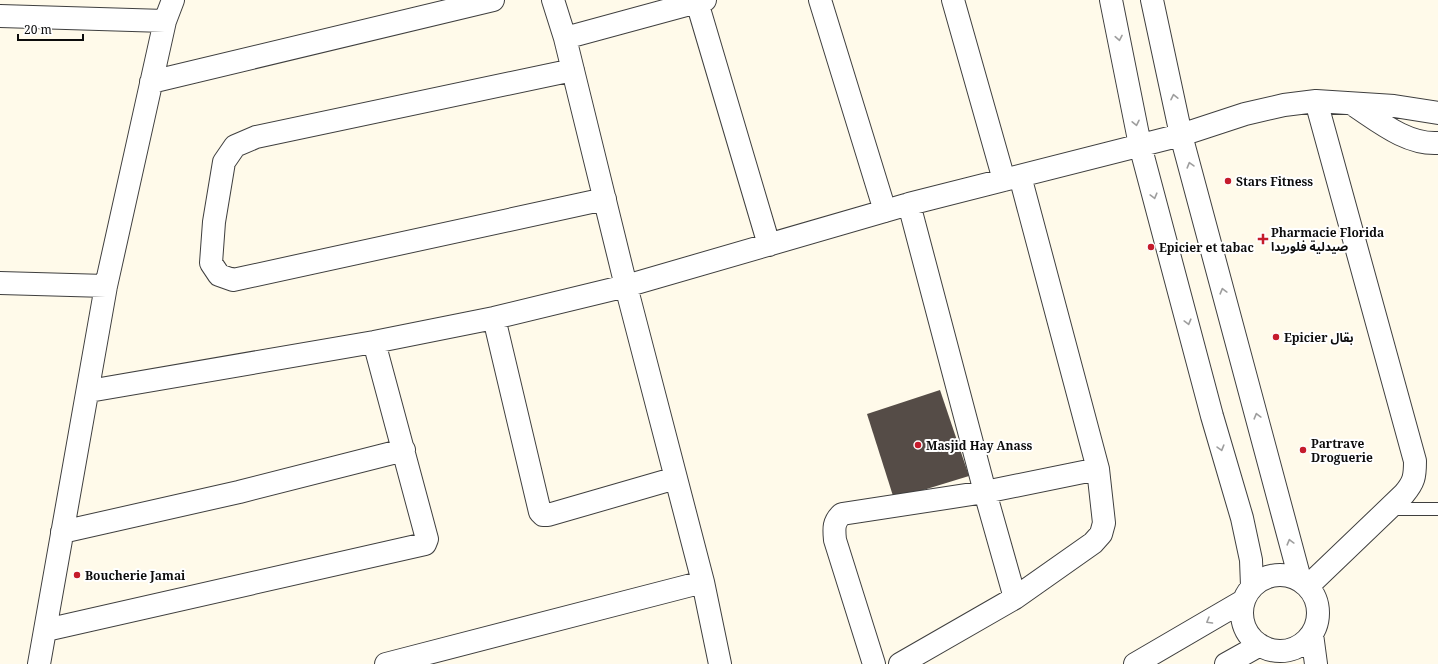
<svg xmlns="http://www.w3.org/2000/svg" width="1438" height="664" font-family="'Noto Serif','Noto Sans Arabic',serif">
<style>
.building{fill:#554c47}
.lines{fill:none;stroke-linecap:round;stroke-linejoin:round}
.lane-casing{stroke:#3f3f3f;stroke-width:14}
.street-casing{stroke:#3f3f3f;stroke-width:24}
.lane{stroke:#fff;stroke-width:12}
.street{stroke:#fff;stroke-width:22}
.oneway{stroke:#9e9e9e}
.poi-dot{fill:#c51b2c;stroke:#fff;stroke-width:1.5}
.labels{text-anchor:middle;dominant-baseline:central;stroke-width:4;stroke-linejoin:round;paint-order:stroke}
.poi-label{font-size:12px;font-weight:bold;fill:#0c0c0c;stroke:#fff;text-anchor:start}
</style>
<rect width="100%" height="100%" fill="#fffaea"/>
<path class="building" d="M940,390L969,476L894,499L867,414Z"/>
<g class="lines">
<defs>
<path id="lane" d="M1388,509H1438"/>
<path id="street" d="M553,0L565,38L626,286L703,582L720,664
M820,0L885,211
M953,0L1004,180
M1111,0L1140,145L1212,416L1242,518L1251,560L1252,586
M1152,0L1181,135L1300,579
M697,2L769,245
M0,16L165,21
M565,38L705,0
M573,70L256,137L235,146L224,162L214,222L211,263L219,275L233,280L605,199
M151,82L493,0
M1352,104C1377,120 1406,145 1438,143
M909,204L985,492L1015,598
M0,283L106,286
M494,318L540,512L543,515H548L676,478
M89,391L374,342L494,318L626,286L909,204L1181,135L1245,114L1284,105L1316,101L1394,106L1438,113
M62,532L239,492L404,450
M1242 613a38 38 0 1 1 76 0a38 38 0 1 1-76 0Z
M1308,586L1404,494C1414,482 1415,477 1415,461L1316,101
M46,630L425,544L427,539L374,342
M1312,634L1316,664
M39,664L106,286L165,21L173,0
M386,664L703,582
M874,664L835,540C834,529 833,522 842,514L985,492L1098,469
M900,664L1015,598L1093,543L1101,534L1104,523L1098,469L1020,176
M1135,664L1243,601
M1226,664L1260,645"/>
</defs>
<use href="#lane" class="lane-casing"/>
<use href="#street" class="street-casing"/>
<use href="#lane" class="lane"/>
<use href="#street" class="street"/>
</g>
<defs><path id="oneway-chevron" d="M-2-3.5L2.5 0L-2 3.5" fill="none" stroke-width="1.6" stroke-linecap="round" stroke-linejoin="round"/></defs>
<g class="oneway">
<use href="#oneway-chevron" transform="translate(1119 38) rotate(79)"/>
<use href="#oneway-chevron" transform="translate(1174 97) rotate(-102)"/>
<use href="#oneway-chevron" transform="translate(1136 123) rotate(78)"/>
<use href="#oneway-chevron" transform="translate(1190 165) rotate(-106)"/>
<use href="#oneway-chevron" transform="translate(1154 196) rotate(75)"/>
<use href="#oneway-chevron" transform="translate(1223 291) rotate(-105)"/>
<use href="#oneway-chevron" transform="translate(1188 322) rotate(75)"/>
<use href="#oneway-chevron" transform="translate(1257 416) rotate(-105)"/>
<use href="#oneway-chevron" transform="translate(1221 448) rotate(74)"/>
<use href="#oneway-chevron" transform="translate(1290 542) rotate(-105)"/>
<use href="#oneway-chevron" transform="translate(1209 621) rotate(150)"/>
</g>
<g class="poi-dot">
<circle cx="1228" cy="181" r="4"/>
<path d="M1261 233h4v4h4v4h-4v4h-4v-4h-4v-4h4z"/>
<circle cx="1151" cy="247" r="4"/>
<circle cx="1276" cy="337" r="4"/>
<circle cx="918" cy="445" r="4"/>
<circle cx="1303" cy="450" r="4"/>
<circle cx="77" cy="575" r="4"/>
</g>
<g class="labels">
<g class="poi-label">
<text x="1236" y="181">Stars Fitness</text>
<text x="1271" y="232">Pharmacie Florida<tspan x="1271" dy="14">صيدلية فلوريدا</tspan></text>
<text x="1159" y="247">Epicier et tabac</text>
<text x="1284" y="337">Epicier بقال</text>
<text x="1311" y="443">Partrave<tspan x="1311" dy="14">Droguerie</tspan></text>
<text x="926" y="445">Masjid Hay Anass</text>
<text x="85" y="575">Boucherie Jamai</text>
</g>
</g>
<path d="M18 34v6h65v-6" fill="none" stroke="#0c0c0c" stroke-width="2"/>
<text x="24" y="34" font-size="12" fill="#0c0c0c" stroke="#ffffff" stroke-width="3" paint-order="stroke">20 m</text>
</svg>
